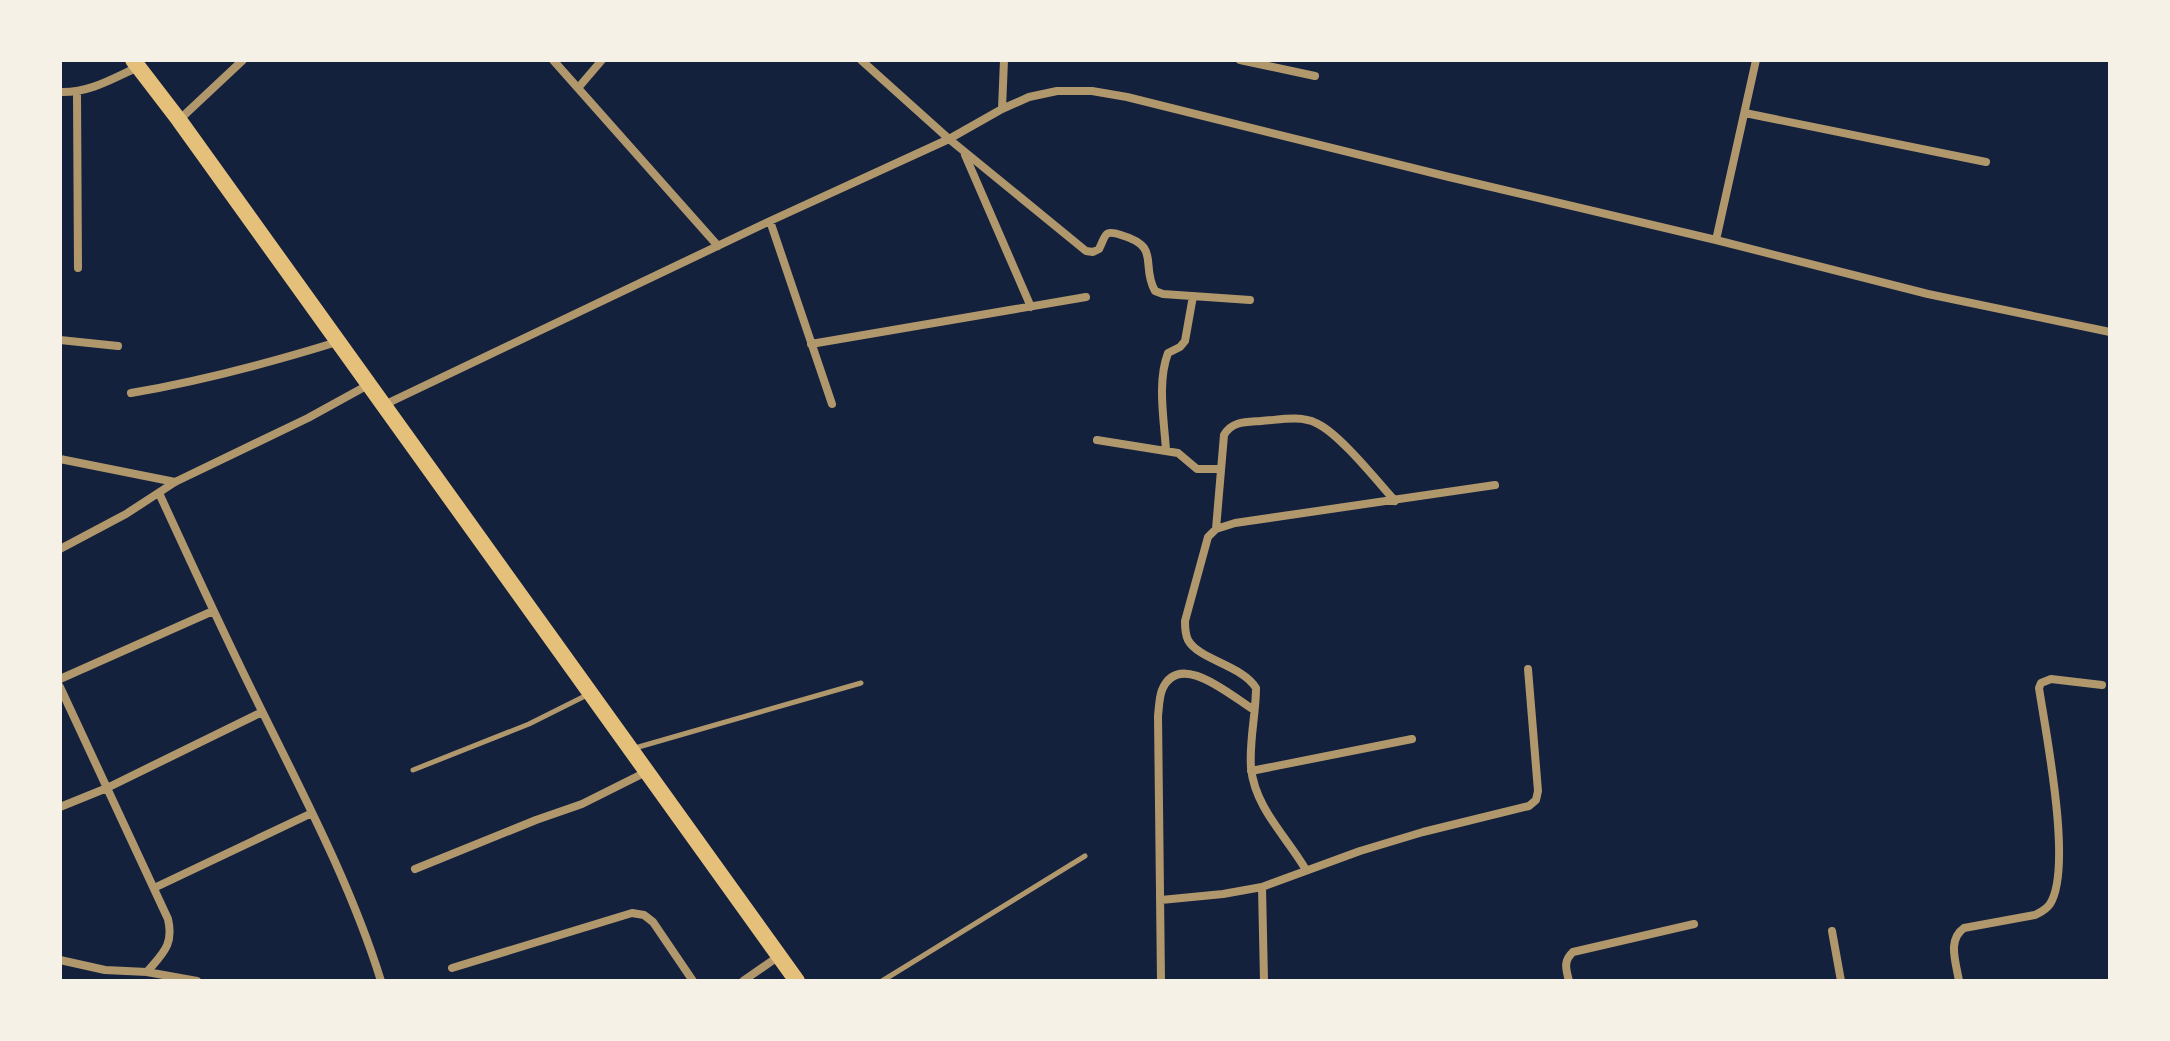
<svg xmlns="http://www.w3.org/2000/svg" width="2170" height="1041" font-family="Georgia,serif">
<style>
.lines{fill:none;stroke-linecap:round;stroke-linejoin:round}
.service{stroke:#b1986c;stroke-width:5}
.minor{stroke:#b1986c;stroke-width:8}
.primary{stroke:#e5c07b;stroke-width:16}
</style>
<rect width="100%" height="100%" fill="#14213d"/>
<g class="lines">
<path class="service" d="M635,748L861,683
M413,770L529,724L589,694
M882,981L1085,856"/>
<path class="minor" d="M553,60L718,246
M861,60L949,139L1086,251L1093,252L1099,249C1106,236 1103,229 1121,235C1162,247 1140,264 1155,291L1163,294L1250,300
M1240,60L1315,76
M578,88L602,60
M60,92C89,93 112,79 138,67
M77,93L78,268
M1002,109L1004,60
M1745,113L1986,162
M179,120L243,60
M965,155L1031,307
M770,221L832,404
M1716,240L1756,60
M60,340L118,346
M811,344L1086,297
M131,393C201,381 269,363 337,342
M384,405L770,221L949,139L1002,109L1029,97L1057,91H1092L1127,97L1449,177L1716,240L1928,294L2110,332
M1097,440L1178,453L1197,469H1221
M1166,450C1164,419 1157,382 1168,353L1180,347L1185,341L1193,296
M60,459L175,482
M159,493C193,567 227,641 263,713C306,800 352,888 381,981
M1216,529L1224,435C1232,421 1246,422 1261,421C1279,420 1300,415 1316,423C1339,433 1377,481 1395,501
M60,549L126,514L175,482L308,418L368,385
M60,679L213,611
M60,687L168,919C174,945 163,953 147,972
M1251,771L1412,739
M60,807L107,788L262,712
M415,869L536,820L582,804L646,772
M1306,870C1287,837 1255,808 1251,768C1249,741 1256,714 1256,688C1242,665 1199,660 1188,640C1185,634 1185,627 1185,621L1208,537L1216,529L1235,523L1495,485
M1262,887L1264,981
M154,888L312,813
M1161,900L1223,894L1262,887L1360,851L1423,832L1529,806L1536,800L1538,791L1528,669
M1832,931L1841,981
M60,960L105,970L147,972L197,981
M452,968L632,913L644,915L653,922L693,981
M743,981L779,956
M1161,981L1158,716C1159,708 1159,698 1162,690C1179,649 1231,696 1254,710
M1569,981C1566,969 1563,961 1573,952L1694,924
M1959,981C1956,962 1947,940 1964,928L2035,915C2041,912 2046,910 2050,904C2073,868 2046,734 2039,688L2041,683L2051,679L2102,685"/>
<path class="primary" d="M133,60L179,120L797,981"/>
</g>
<rect width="2170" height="1041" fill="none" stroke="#f6f1e7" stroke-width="124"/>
</svg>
